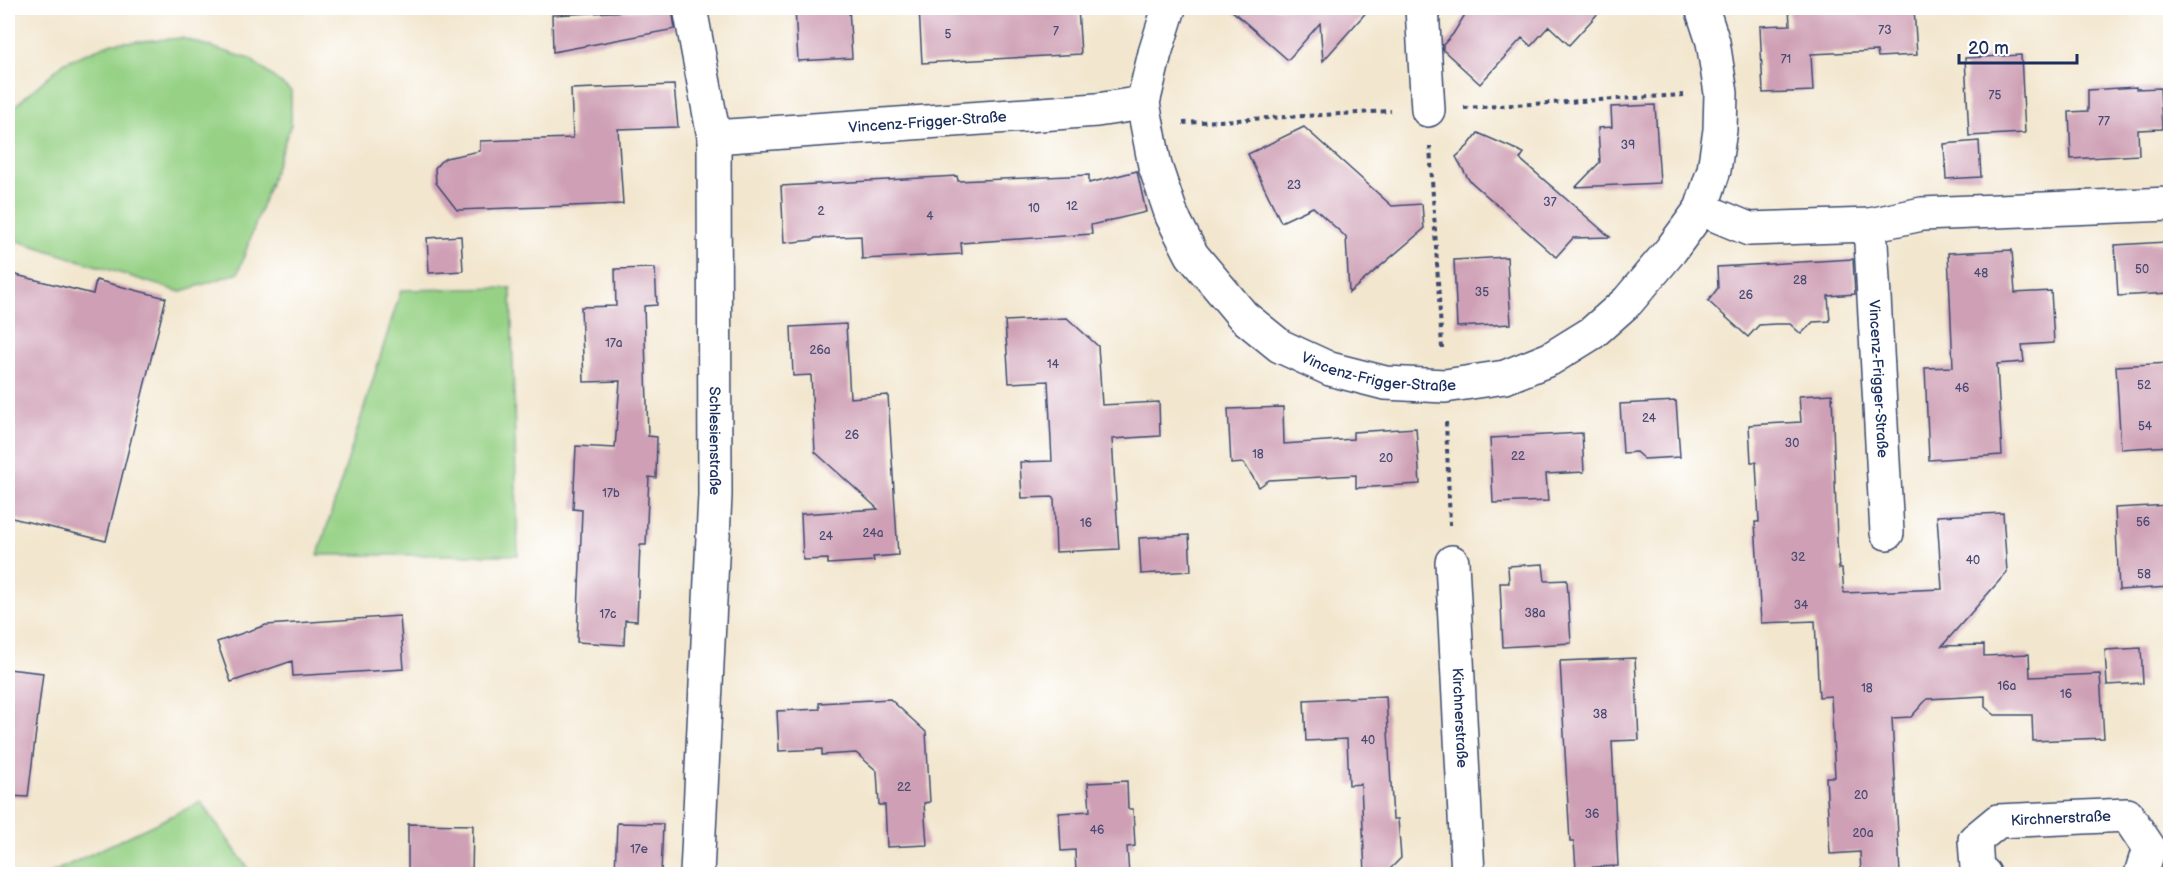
<svg xmlns="http://www.w3.org/2000/svg" width="2178" height="882" font-family="'Balsamiq Sans',sans-serif">
<style>
.green{fill:#96d185;stroke:#588072;stroke-width:1.5}
.building{fill:#cfa0b5}
.lines{fill:none;stroke-linecap:round;stroke-linejoin:round}
.minor-casing{stroke:#3b4a6f;stroke-width:36}
.path{stroke:#3b4a6f;stroke-width:4;stroke-dasharray:4.5 4.5;stroke-linecap:butt}
.minor{stroke:#fff;stroke-width:33}
.labels{text-anchor:middle;dominant-baseline:central;stroke-width:4.5;stroke-linejoin:round;paint-order:stroke}
.number-label{font-size:12px;fill:#484b74}
.street-label{font-size:15px;fill:#1b2f5e;stroke:#fff}
</style>
<rect width="100%" height="100%" fill="#fff"/>
<filter id="ink" filterUnits="userSpaceOnUse"><feTurbulence type="fractalNoise" baseFrequency=".0167" numOctaves="2"/><feDisplacementMap in="SourceGraphic" scale="12" xChannelSelector="R" yChannelSelector="G"/><feConvolveMatrix kernelMatrix="1 2 1 2 8 2 1 2 1" color-interpolation-filters="sRGB"/></filter>
<filter id="wash" filterUnits="userSpaceOnUse"><feTurbulence type="fractalNoise" baseFrequency=".008" numOctaves="4" result="noise"/><feDisplacementMap in="SourceGraphic" scale="24" xChannelSelector="R" yChannelSelector="G"/><feGaussianBlur stdDeviation="1.35" result="paint"/><feColorMatrix in="noise" values="0 0 0 0 0 0 0 0 0 0 0 0 0 0 0 0 0 1.4 0 .05"/><feComposite in="paint" operator="in"/></filter>
<g filter="url(#wash)">
<rect width="100%" height="100%" fill="#f2e6ce"/>
<path class="green" d="M182,38L250,59L291,91V124L238,273L180,292L8,238V112L65,62L112,43Z
M511,288L518,555H318L401,290Z
M201,802L252,874H49Z"/>
<g id="blocks">
<path class="building" d="M795,8H849L852,58L798,61Z
M919,8H1078L1081,54L922,63Z
M1229,8H1370L1323,61L1320,23L1288,60Z
M1469,8H1603L1569,45L1549,26L1531,46L1522,38L1480,84L1443,50V45L1453,34Z
M1789,8H1836L1837,11L1914,8L1917,55L1878,57L1877,51L1811,54L1813,91L1763,93L1760,26L1790,25Z
M672,9L675,29L553,52L552,15Z
M2021,55L2025,133L1969,136L1965,58Z
M674,85L678,127L618,129L623,204L457,210L436,183L435,168L440,162L446,158L480,151V141L573,138L571,89Z
M2136,87V89L2160,88L2162,129L2138,130L2139,155L2071,159L2069,112L2088,111V90Z
M1655,105L1660,183L1576,187L1600,162L1598,128L1612,127L1611,107Z
M1304,127L1392,206L1422,204L1424,229L1349,293L1346,237L1313,207L1281,222L1248,154Z
M1478,133L1524,153L1520,159L1610,237L1573,238L1556,257L1469,180L1456,157L1468,146Z
M1979,141L1981,177L1946,179L1944,144Z
M1137,171L1146,212L1091,225L1092,234L961,243L962,254L862,259L861,236L815,238L813,240L784,243L781,186L957,176L958,181L1089,175V183Z
M461,236L463,271L429,273L427,238Z
M2166,242L2169,293L2118,296L2115,245Z
M2012,250L2015,293L2051,291L2054,343L2022,345L2024,362L1997,364L2002,455L1929,460L1925,368L1953,367L1948,253Z
M1507,257L1511,324L1457,327L1454,260Z
M1853,259L1855,294L1828,296L1830,321L1813,322L1801,334L1790,324H1775L1759,325L1748,337L1708,301L1718,288L1717,267Z
M655,268L657,305L644,306L648,436L657,437L656,478L649,477L646,545H640L637,621L625,620L624,645L577,642L582,510L573,509L576,446L615,448L620,381L584,382L581,307L616,306L615,269Z
M8,273L93,294L96,280L166,298L106,541L8,517Z
M1067,318L1098,346L1102,405L1159,402L1160,436L1112,439L1119,549L1056,552L1054,497L1022,498L1020,462L1052,461L1048,381L1009,383L1005,321Z
M846,324L850,398L888,395L898,555L873,557L874,561L828,564V559L803,560L801,514L878,509L815,452L811,375L793,376L791,327Z
M2170,363V446L2121,449L2116,366Z
M1832,394L1837,540L1839,569H1842L1844,593L1942,589L1937,516L2003,513L2007,572L1942,646L1984,645V656L2029,654L2030,677L2100,674L2104,738L2033,741L2032,715H1995L1985,707V696L1927,699L1911,717L1892,718L1900,874H1861L1860,852L1830,854L1826,777H1835L1831,696L1819,697L1815,621L1761,623L1755,522H1759L1756,462H1751L1749,425L1801,422L1799,396Z
M1676,401L1680,457L1644,459L1636,452L1623,453L1620,404Z
M1283,407L1284,444L1353,439V432L1416,428L1420,484L1356,488V475L1269,480L1259,487L1244,463L1231,464L1228,409Z
M1582,433L1584,472L1546,474L1548,501L1493,503L1490,438Z
M2170,505V587L2119,590L2115,508Z
M1189,535L1191,571L1141,574L1139,538Z
M1543,564L1545,581L1567,580L1571,643L1503,647L1500,583H1509L1508,566Z
M400,616L404,669L293,676L292,661L231,682L217,642L266,625Z
M2141,648L2143,683L2107,685L2105,650Z
M1635,658L1639,740L1612,741L1618,866L1576,868L1574,842H1570L1560,661Z
M8,669L43,673L28,797L8,796Z
M1386,696L1393,819H1398L1401,858L1385,874H1365L1361,784L1349,785L1347,739L1306,741L1304,700Z
M890,699L926,732L930,802L924,803L927,845L887,847L885,805H879L877,771L856,753L822,755V749L779,751L777,711L820,709L819,703Z
M1127,781L1128,809H1133L1135,846L1127,847L1129,874H1076L1075,850L1061,851L1059,813L1090,811L1088,783Z
M617,823L663,824L661,874H615Z
M408,824L473,825L472,874H408Z"/>
</g>
</g>
<g filter="url(#ink)">
<use href="#blocks" fill-opacity="0" stroke="#3b4a6f" stroke-width="1.5"/>
<g class="lines">
<defs>
<g id="minor">
<path id="s1" d="M690,8L714,137L715,495L697,874"/>
<path id="s2" d="M1169,8L1155,53L1143,103L1155,166L1172,216L1192,255L1243,316L1280,346L1330,369L1385,383L1445,386L1505,377L1550,359L1592,333L1628,301L1671,250L1701,209L1714,170L1720,130L1721,93L1713,42L1702,8"/>
<path d="M1422,8L1428,110"/>
<path id="s3" d="M714,137L1097,110L1143,103"/>
<path d="M1701,209L1749,229L1870,225L1922,214L2170,204"/>
<path id="s4" d="M1870,225L1887,533"/>
<path id="s5" d="M1452,562L1468,874"/>
<path id="s6" d="M1984,874L1977,868L1975,840L1998,821L2127,815L2149,848L2141,874"/>
</g>
</defs>
<use href="#minor" class="minor-casing"/>
<path class="path" d="M1464,108L1684,95
M1183,123L1391,111
M1430,146L1442,348
M1446,422L1450,525"/>
<use href="#minor" class="minor"/>
</g>
</g>
<g class="labels">
<g class="number-label">
<text x="1885" y="30">73</text>
<text x="1056" y="31">7</text>
<text x="948" y="34">5</text>
<text x="1786" y="59">71</text>
<text x="1995" y="95">75</text>
<text x="2104" y="121">77</text>
<text x="1628" y="145">39</text>
<text x="1294" y="185">23</text>
<text x="1550" y="202">37</text>
<text x="1072" y="206">12</text>
<text x="1034" y="208">10</text>
<text x="821" y="211">2</text>
<text x="930" y="216">4</text>
<text x="2142" y="269">50</text>
<text x="1981" y="273">48</text>
<text x="1800" y="280">28</text>
<text x="1482" y="292">35</text>
<text x="1746" y="295">26</text>
<text x="614" y="343">17a</text>
<text x="820" y="350">26a</text>
<text x="1053" y="364">14</text>
<text x="2144" y="385">52</text>
<text x="1962" y="388">46</text>
<text x="1649" y="418">24</text>
<text x="2145" y="426">54</text>
<text x="852" y="435">26</text>
<text x="1792" y="443">30</text>
<text x="1258" y="454">18</text>
<text x="1518" y="456">22</text>
<text x="1386" y="458">20</text>
<text x="611" y="493">17b</text>
<text x="2143" y="522">56</text>
<text x="1086" y="523">16</text>
<text x="873" y="533">24a</text>
<text x="826" y="536">24</text>
<text x="1798" y="557">32</text>
<text x="1973" y="560">40</text>
<text x="2144" y="574">58</text>
<text x="1801" y="605">34</text>
<text x="1535" y="613">38a</text>
<text x="608" y="614">17c</text>
<text x="2007" y="686">16a</text>
<text x="1867" y="688">18</text>
<text x="2066" y="694">16</text>
<text x="1600" y="714">38</text>
<text x="1368" y="740">40</text>
<text x="904" y="787">22</text>
<text x="1861" y="795">20</text>
<text x="1592" y="814">36</text>
<text x="1097" y="830">46</text>
<text x="1863" y="833">20a</text>
<text x="639" y="849">17e</text>
</g>
<g class="street-label">
<text stroke="none"><textPath href="#s3" startOffset="214">Vincenz-Frigger-Straße</textPath></text>
<text stroke="none"><textPath href="#s2" startOffset="490">Vincenz-Frigger-Straße</textPath></text>
<text stroke="none"><textPath href="#s4" startOffset="154">Vincenz-Frigger-Straße</textPath></text>
<text stroke="none"><textPath href="#s1" startOffset="435">Schlesienstraße</textPath></text>
<text stroke="none"><textPath href="#s5" startOffset="156">Kirchnerstraße</textPath></text>
<text stroke="none"><textPath href="#s6" startOffset="130">Kirchnerstraße</textPath></text>
</g>
</g>
<rect width="2178" height="882" fill="none" stroke="#fff" stroke-width="30"/>
<path d="M1959 54v9h118v-9" fill="none" stroke="#1b2f5e" stroke-width="3"/>
<text x="1968" y="54" font-size="18" fill="#1b2f5e" stroke="#ffffff" stroke-width="4.5" paint-order="stroke">20 m</text>
</svg>
